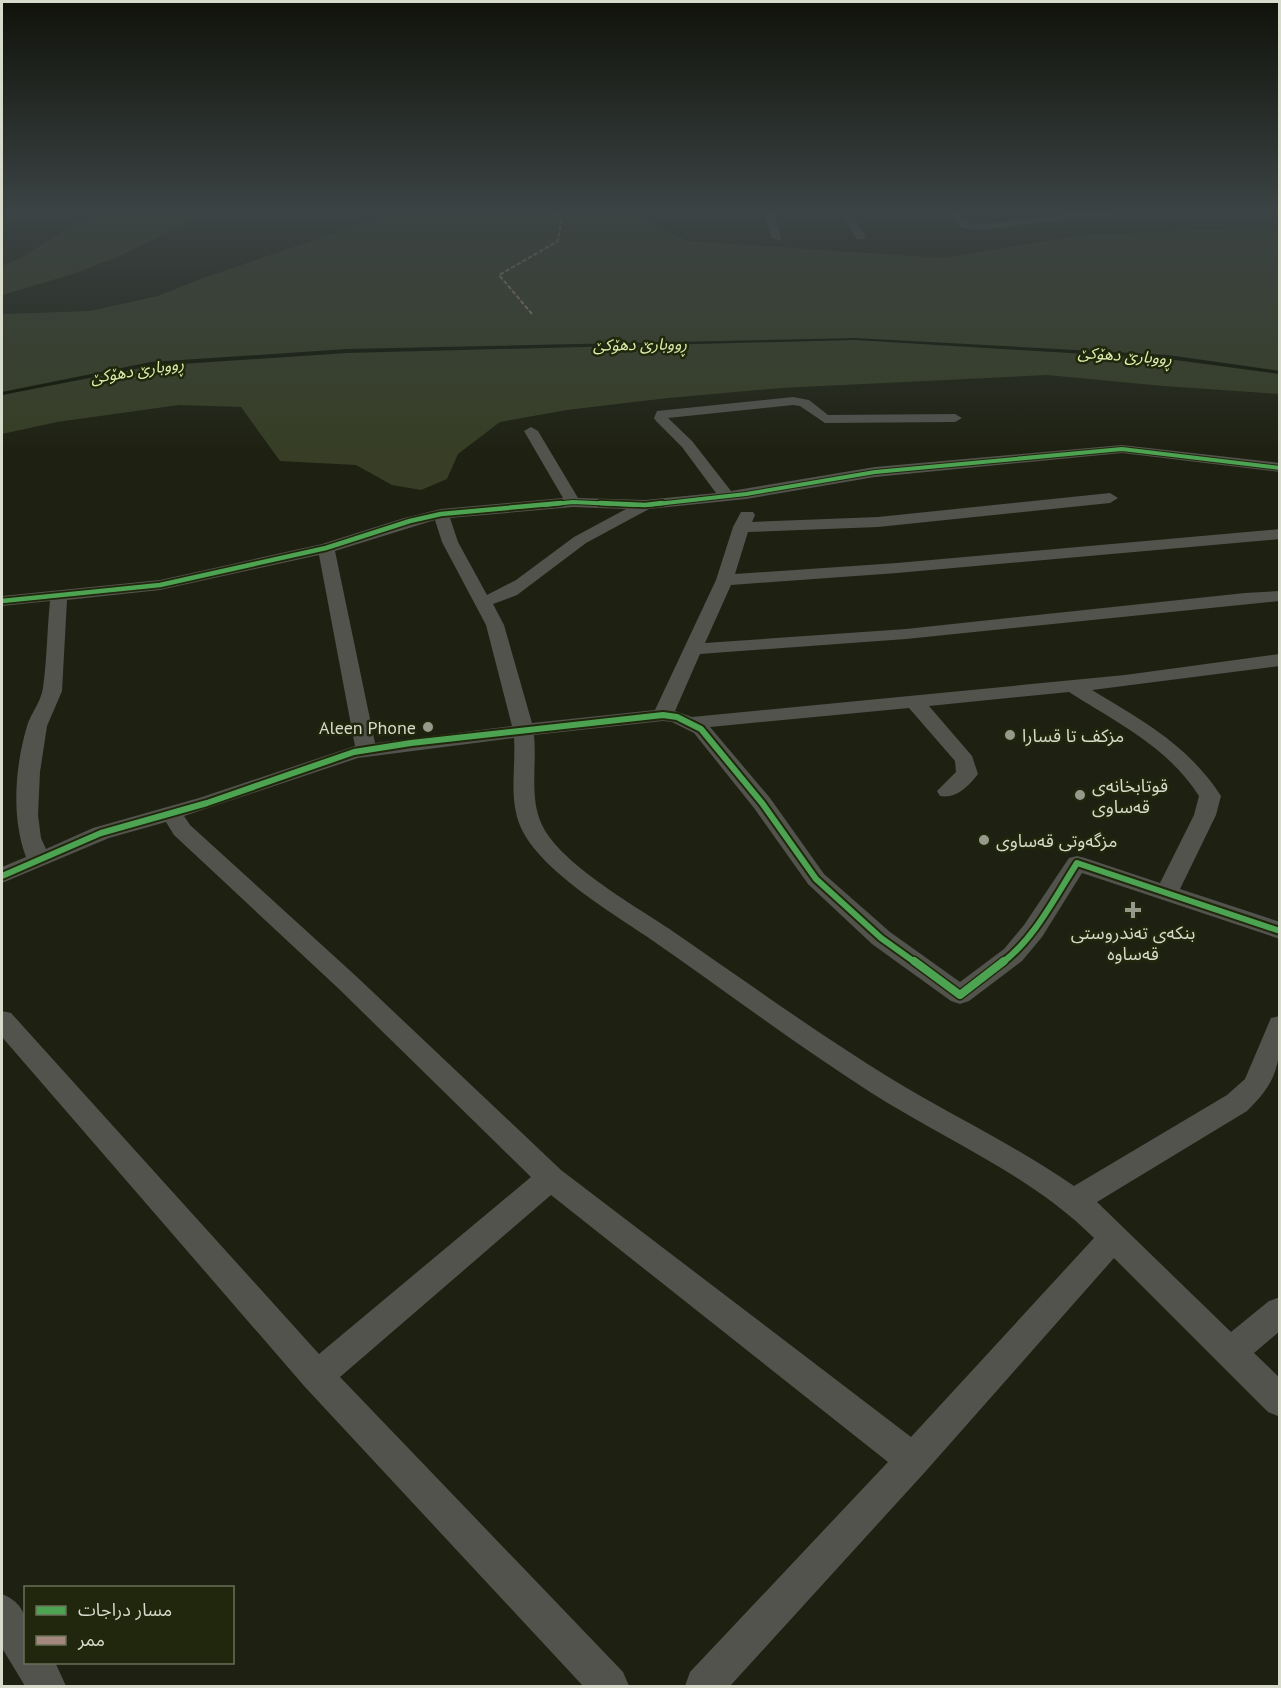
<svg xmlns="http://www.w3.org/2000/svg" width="1281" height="1688" font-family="'PT Sans','Noto Sans Arabic',sans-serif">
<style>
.green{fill:#373e25}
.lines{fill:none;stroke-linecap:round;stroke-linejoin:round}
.stream{fill:#0e1202;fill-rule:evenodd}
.minor{fill:#52534d;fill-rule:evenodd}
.quiet{stroke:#a5887d;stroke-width:2;stroke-dasharray:4.5 2;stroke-linecap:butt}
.cycleway-far3-casing{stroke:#21270c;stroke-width:6}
.cycleway-far2-casing{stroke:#21270c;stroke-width:8}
.cycleway-far1-casing{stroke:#21270c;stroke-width:10}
.cycleway-casing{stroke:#21270c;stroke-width:11}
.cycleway-far3{stroke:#4ca352;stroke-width:4}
.cycleway-far2{stroke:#4ca352;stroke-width:4.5}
.cycleway-far1{stroke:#4ca352;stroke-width:6}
.cycleway{stroke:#4ca352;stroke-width:8}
.poi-dot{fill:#969a8a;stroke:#21270c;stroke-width:2}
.labels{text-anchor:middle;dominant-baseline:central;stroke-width:5;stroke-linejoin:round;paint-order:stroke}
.far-water-label{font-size:16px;font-style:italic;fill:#dbeeaa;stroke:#21270c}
.poi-label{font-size:18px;fill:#d6dbcb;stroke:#21270c;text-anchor:start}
</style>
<rect width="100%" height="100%" fill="#1e2112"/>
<path class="green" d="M99,214H206L115,258L73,274L2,295V266L24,256L64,230Z
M391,214H646L644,217L662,229L689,241L943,258L1083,235L1201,230L1279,231V394L1163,386L1047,375L782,388L668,398L567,410L500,422L458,454L447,479L421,490L392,485L356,465L280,461L241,407L179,405L57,422L2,434V314L90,311L158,296L203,278Z"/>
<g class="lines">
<path class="stream" d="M855,338L1168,355L1280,371V374L1168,359L855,340L347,353L151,366L2,395V392L151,362L347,349Z"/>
<path class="minor" d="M765,214H775L781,238L780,240L771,238Z
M841,214H851L866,237L865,239H857Z
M950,214H961L969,223L983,224L1064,214H1116L1111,217L1041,222L983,230L962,228Z
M793,397L809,400L828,415L955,414L962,418L955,422L825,423L800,406L793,405L668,418L692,441L731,491L875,467L1122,445L1280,463V472L1122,453L875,477L746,499L649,509L586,543L517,595L493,604L504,625L532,723L655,710L716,580L733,527L741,512H753L755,515L752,522L878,517L1110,493L1118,498L1110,503L878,527L748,532L735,574L897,563L1280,529V539L897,573L731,585L705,643L906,629L1245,593L1280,591V601L906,639L700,654L675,711L692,717L1125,675L1280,654V666L1092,690C1143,721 1187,744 1221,796L1216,815L1180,889L1280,922V939L1082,873L1042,937L1022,961L969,1001L960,1004L951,1001L872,944L808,884L754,808L694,733L672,722L663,721L534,735C537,764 529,798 542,825C560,863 632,904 668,928C741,978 814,1031 890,1078C951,1115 1016,1146 1074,1186L1227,1095L1245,1079L1271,1018L1280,1016C1280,1061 1281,1078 1247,1111L1097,1202L1231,1332L1269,1301L1280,1297V1331L1254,1353L1280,1378V1417L1268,1412L1114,1258L925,1472L730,1686H685L690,1672L888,1462L551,1195L340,1377L623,1672L629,1686H583L305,1387L2,1037V1011L11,1013L319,1354L531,1177L339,989L174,835L166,822L109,838L2,883V867L26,857C11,817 15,767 27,726C31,713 41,702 43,688C47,660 47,630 50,601L2,606V596L160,580L322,544L404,518L441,509L563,498L524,431L531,427L538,431L578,498L645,500L716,493L682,447L656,421L654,418L657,411ZM573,507L626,509L574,537L516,580L487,595L458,542L450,518ZM435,520L442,542L486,625L512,726L375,743L335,551ZM319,555L355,746L199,798L93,828L46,849L41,838L38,815L40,772L47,726L62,691L67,600L160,590ZM1069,692C1116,722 1168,747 1199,796L1194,815L1160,883L1085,858L1077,856L1069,858L1024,925L1004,949L960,982L890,932L824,874L770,798L710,727L909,708L955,761L956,772L937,791L940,796C956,799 969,786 978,774L972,756L929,706ZM514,738C516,766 509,795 519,823C535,867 608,910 646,936C721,988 794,1043 870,1092C945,1140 1031,1175 1094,1238L911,1437L561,1170L357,977L190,825L184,816L358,758Z
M2,1594C34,1607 26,1633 26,1662H55L66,1686H25L2,1648Z"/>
<path class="quiet" d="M532,314L499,275L558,241L561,222L557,214"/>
<defs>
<path id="cycleway-far3" d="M544,505L573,502L636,505
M648,505L746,494L875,472L1122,449L1280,468"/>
<path id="cycleway-far2" d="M600,503L645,505L662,503
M2,601L160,585L326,548L410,521L441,514L561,503"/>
<path id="cycleway-far1" d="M2,876L101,833L207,803L354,752L411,743L663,715L677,717L701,729L762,803L816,879L881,938L916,963
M1002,963C1035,938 1055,897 1077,863L1280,931"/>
<path id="cycleway" d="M914,961L960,995L1004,961"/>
</defs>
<use href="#cycleway-far3" class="cycleway-far3-casing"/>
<use href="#cycleway-far2" class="cycleway-far2-casing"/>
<use href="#cycleway-far1" class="cycleway-far1-casing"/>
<use href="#cycleway" class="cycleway-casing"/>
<use href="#cycleway-far3" class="cycleway-far3"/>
<use href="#cycleway-far2" class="cycleway-far2"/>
<use href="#cycleway-far1" class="cycleway-far1"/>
<use href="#cycleway" class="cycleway"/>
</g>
<linearGradient id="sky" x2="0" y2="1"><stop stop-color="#10120a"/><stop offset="0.47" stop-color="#3b4344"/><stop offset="1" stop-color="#3b4344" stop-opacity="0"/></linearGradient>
<rect width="1281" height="451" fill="url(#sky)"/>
<g class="poi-dot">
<circle cx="428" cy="727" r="6"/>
<circle cx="1010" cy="735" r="6"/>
<circle cx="1080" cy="795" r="6"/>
<circle cx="984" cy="840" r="6"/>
<path d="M1130 901h6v6h6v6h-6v6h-6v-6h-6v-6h6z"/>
</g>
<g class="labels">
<g class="far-water-label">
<text transform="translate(640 344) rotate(-1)">ڕووبارێ دهۆكێ</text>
<text transform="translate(1125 355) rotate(4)">ڕووبارێ دهۆكێ</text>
<text transform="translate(137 370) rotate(-9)">ڕووبارێ دهۆكێ</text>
</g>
<g class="poi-label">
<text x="416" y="727" text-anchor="end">Aleen Phone</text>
<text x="1022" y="735">مزكف تا قسارا</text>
<text x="1092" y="785">قوتابخانەی<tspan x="1092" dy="21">قەساوی</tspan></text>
<text x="996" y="840">مزگەوتی قەساوی</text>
<text x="1133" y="932" text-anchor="middle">بنکەی تەندروستی<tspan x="1133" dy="21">قەساوە</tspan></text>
</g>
</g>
<rect width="1281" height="1688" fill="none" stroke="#d6dbcb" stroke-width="6"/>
<rect x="24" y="1586" width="210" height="78" fill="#21270c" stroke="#696f58" stroke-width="1.5"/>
<rect x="36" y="1606" width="30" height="9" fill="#4ca352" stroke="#696f58" stroke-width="1.5"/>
<text x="78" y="1616" font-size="18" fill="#d6dbcb">مسار دراجات</text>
<rect x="36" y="1636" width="30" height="9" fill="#a5887d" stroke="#696f58" stroke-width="1.5"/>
<text x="78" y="1646" font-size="18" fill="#d6dbcb">ممر</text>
</svg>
